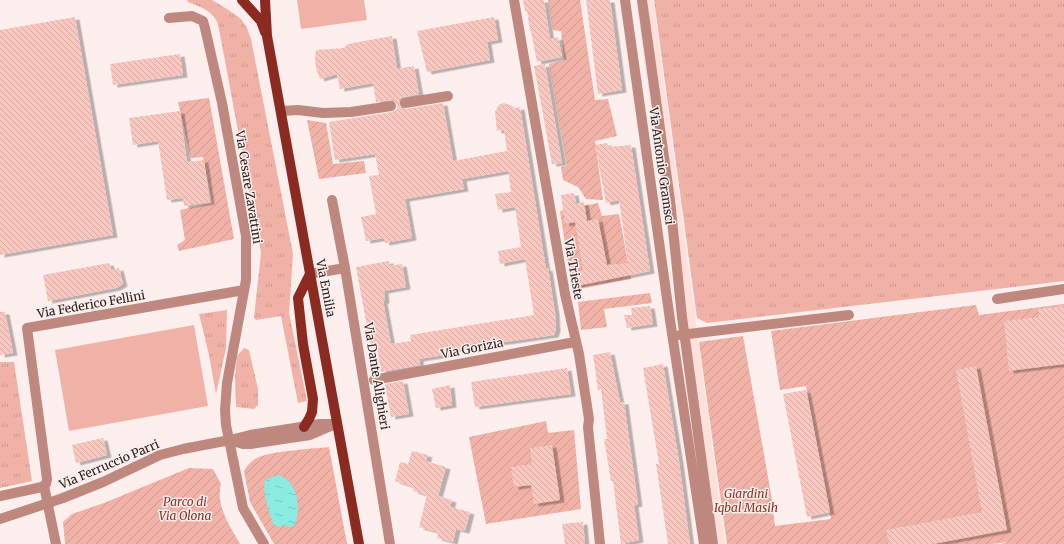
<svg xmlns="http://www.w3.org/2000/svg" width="1064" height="544" font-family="Merriweather,serif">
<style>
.built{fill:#fedfda}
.grass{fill:url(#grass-tufts)}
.garden{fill:url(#garden-furrows)}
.pitch{fill:#f0b1a7}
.water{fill:url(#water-ripples)}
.building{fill:url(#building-back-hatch);filter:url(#shadow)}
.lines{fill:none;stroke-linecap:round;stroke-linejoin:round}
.minor{stroke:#bf887f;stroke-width:10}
.major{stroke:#8a2a21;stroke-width:10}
.minor-bridge{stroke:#bf887f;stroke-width:10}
.labels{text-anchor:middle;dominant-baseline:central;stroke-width:3;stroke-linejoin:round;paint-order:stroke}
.street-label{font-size:12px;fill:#2b201e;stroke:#fbeeec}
.park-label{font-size:12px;font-style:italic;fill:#8a3127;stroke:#fbeeec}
</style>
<defs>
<pattern id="grass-tufts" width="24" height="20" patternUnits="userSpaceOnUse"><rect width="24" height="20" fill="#f0b1a7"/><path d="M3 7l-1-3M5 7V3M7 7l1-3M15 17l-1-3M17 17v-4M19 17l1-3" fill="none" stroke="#ce988f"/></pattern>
<pattern id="garden-furrows" width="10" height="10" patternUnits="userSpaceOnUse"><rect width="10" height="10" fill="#f0b1a7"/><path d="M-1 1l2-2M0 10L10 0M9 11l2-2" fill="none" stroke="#ce988f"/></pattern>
<pattern id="water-ripples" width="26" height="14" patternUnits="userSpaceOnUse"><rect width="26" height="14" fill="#8aece1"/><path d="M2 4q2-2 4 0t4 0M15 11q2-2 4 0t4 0" fill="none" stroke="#77cac1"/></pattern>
<pattern id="building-back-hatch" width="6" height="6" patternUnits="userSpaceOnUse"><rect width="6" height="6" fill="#f8c7bf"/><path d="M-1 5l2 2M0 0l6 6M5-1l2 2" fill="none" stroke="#d5aba4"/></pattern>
<filter id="shadow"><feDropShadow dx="4.5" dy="2.5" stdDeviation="0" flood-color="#0004"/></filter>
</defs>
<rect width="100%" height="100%" fill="#fbeeec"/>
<path class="built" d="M636,0H653L725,544H710Z"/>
<path class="grass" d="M187,0H212L227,9L241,19L247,28L251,39L293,254L289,313L307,401L298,403L281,316L256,320L254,318L261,253L218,24C213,11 201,7 188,2Z
M654,0H1064V281L707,323L697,318Z
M227,310L226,348L216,394L209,355L199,314Z
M244,348L249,350L258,389V405L254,409L236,407L235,377L237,356Z
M0,362H14L32,481L0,488Z"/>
<path class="garden" d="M548,0H580L595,100L608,99L617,136L595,141L603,200L586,199L578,187L563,180L561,167L567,166L549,64L564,60L561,31L553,30Z
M209,98L234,239L179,251L177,245L185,240L180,210L212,203L203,157L191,158L178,102Z
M307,120L326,123L333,164L364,161L366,173L319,179Z
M598,203L602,216L619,214L631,279L572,289L560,211Z
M650,293L652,303L604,309L607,327L581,330L578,302Z
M1064,304V544H1001L1008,542L992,544H727L699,342L743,336L771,494L775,526L831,519L806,386L780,390L771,331L976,305L979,315Z
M546,421L548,433L574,430L581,509L486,524L469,437Z
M329,447L347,544H274L250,502L244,471C247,466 250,462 255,459C268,451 311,449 329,447Z
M189,468L213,469L221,484C215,505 230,526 240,544H65L63,522L72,514L104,503Z"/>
<path class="pitch" d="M297,0H364L367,20L301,29Z
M194,325L208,406L69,431L55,350Z"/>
<path class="water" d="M279,475C298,482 302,510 294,526L290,527L284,525L279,527L273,524C269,509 262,496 265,480L272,477Z"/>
<path class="building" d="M523,0H544L550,39L558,37L562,57L537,62L531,31H530L527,11H525Z
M586,0H610L622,90L598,94Z
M75,17L113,235L0,255V30Z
M494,17L498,40L487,42L490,60L427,72L417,31Z
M392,36L397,69L414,66L419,94L401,98L399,101L400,107L406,109L443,103L453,161L507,151L504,130L497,131L495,112L499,105L503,103L510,105L515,108L520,107L546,269L548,268L555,312L556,329L554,335L449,350L450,354L419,359L420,365L381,372L377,347L371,348L356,267L389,261V266L402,264L406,287L384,291L385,301H383L391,344L411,341L410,335L534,315L525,259L500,264L498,251L521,247L515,207L498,210L495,194L511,192L508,171L462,179L464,189L405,199L412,238L385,243L384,238L366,241L361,217L376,214L369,176L379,175L375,154L335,160L329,122L392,112L397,109V105L393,100L376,102L373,83L340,89L337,74L320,79L316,68L315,59L316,50L344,48L348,44Z
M180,54L183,75L113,85L110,64Z
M545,64L562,163L552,164L534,66Z
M180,111L187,162L204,160L210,202L184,206L183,198L167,200L158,141L133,145L129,118Z
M607,143L608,147L631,145L650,271L577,286L575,271H583L575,222L565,224L561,195L574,193L576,204L584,202L587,221L598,219L607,265L628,263L619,200L606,203L595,145Z
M109,263L111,270L119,268L123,284L116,288L48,301L43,275Z
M650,306L653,324L627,328L624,315H632L631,308Z
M1064,306V364L1009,371L1004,321L1039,317L1038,309Z
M0,312H5L13,353L0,355Z
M610,352L620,402H624L638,504L634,505L639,540L621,544L613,481H611L604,439H607L601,389L598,390L593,355Z
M663,364L679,461L690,544H668L656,464H659L643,368Z
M976,366L1007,530L933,544H889L886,530L982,512L956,370Z
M567,368L571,394L475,407L471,382Z
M403,381L409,414L391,417L385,384Z
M450,385L452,405L436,408L432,389Z
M806,390L830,512L807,517L783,394Z
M103,438L107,455L76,463L72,445Z
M552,445L560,500L534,504L531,485L514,487L511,467L532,464L530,448Z
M412,451L428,455L426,461L446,467L438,496L452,500L450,507L470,512L465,531L456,529L453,542L437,538L438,532L419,527L427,495L413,491L414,487L395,481L400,462L408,464Z
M583,522L585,544H565L562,524Z"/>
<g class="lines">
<path class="minor" d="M514,0L565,294L579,354L589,419L588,427L600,544
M625,0L670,320L704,544
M642,0L670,200L682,317L713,544
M169,18L192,16L203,21L205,28L222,103L246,236V280L227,383L225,410L226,425L243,508L264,544
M405,103L448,96
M281,111L298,110L323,113L351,112L391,106
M332,200L345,268L390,544
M310,274L345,268
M997,299L1064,289
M680,335L849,315
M374,380L575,342
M230,440L243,444H251L310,435L331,426
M44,486L56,544
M0,496L42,487L46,484L47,479L27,328L244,290
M63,498L103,482L160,455L183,449L230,440L250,435L320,424H337"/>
<path class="major" d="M242,0L261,21L265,32
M265,0L267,36L359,544
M304,427L309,419L312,412L313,399L303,344L298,298L310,274"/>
<path class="minor-bridge" d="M0,519L63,498"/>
</g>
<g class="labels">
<g class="street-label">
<text transform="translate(662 166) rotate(82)">Via Antonio Gramsci</text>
<text transform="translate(249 187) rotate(81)">Via Cesare Zavattini</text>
<text transform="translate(574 269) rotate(80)">Via Trieste</text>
<text transform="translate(326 288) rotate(79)">Via Emilia</text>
<text transform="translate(91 304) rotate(-10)">Via Federico Fellini</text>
<text transform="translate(472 348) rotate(-11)">Via Gorizia</text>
<text transform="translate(377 376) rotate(81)">Via Dante Alighieri</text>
<text transform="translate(109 464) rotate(-23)">Via Ferruccio Parri</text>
</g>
<g class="park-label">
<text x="746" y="493">Giardini<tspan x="746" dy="14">Iqbal Masih</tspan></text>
<text x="185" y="501">Parco di<tspan x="185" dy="14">Via Olona</tspan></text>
</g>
</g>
</svg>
